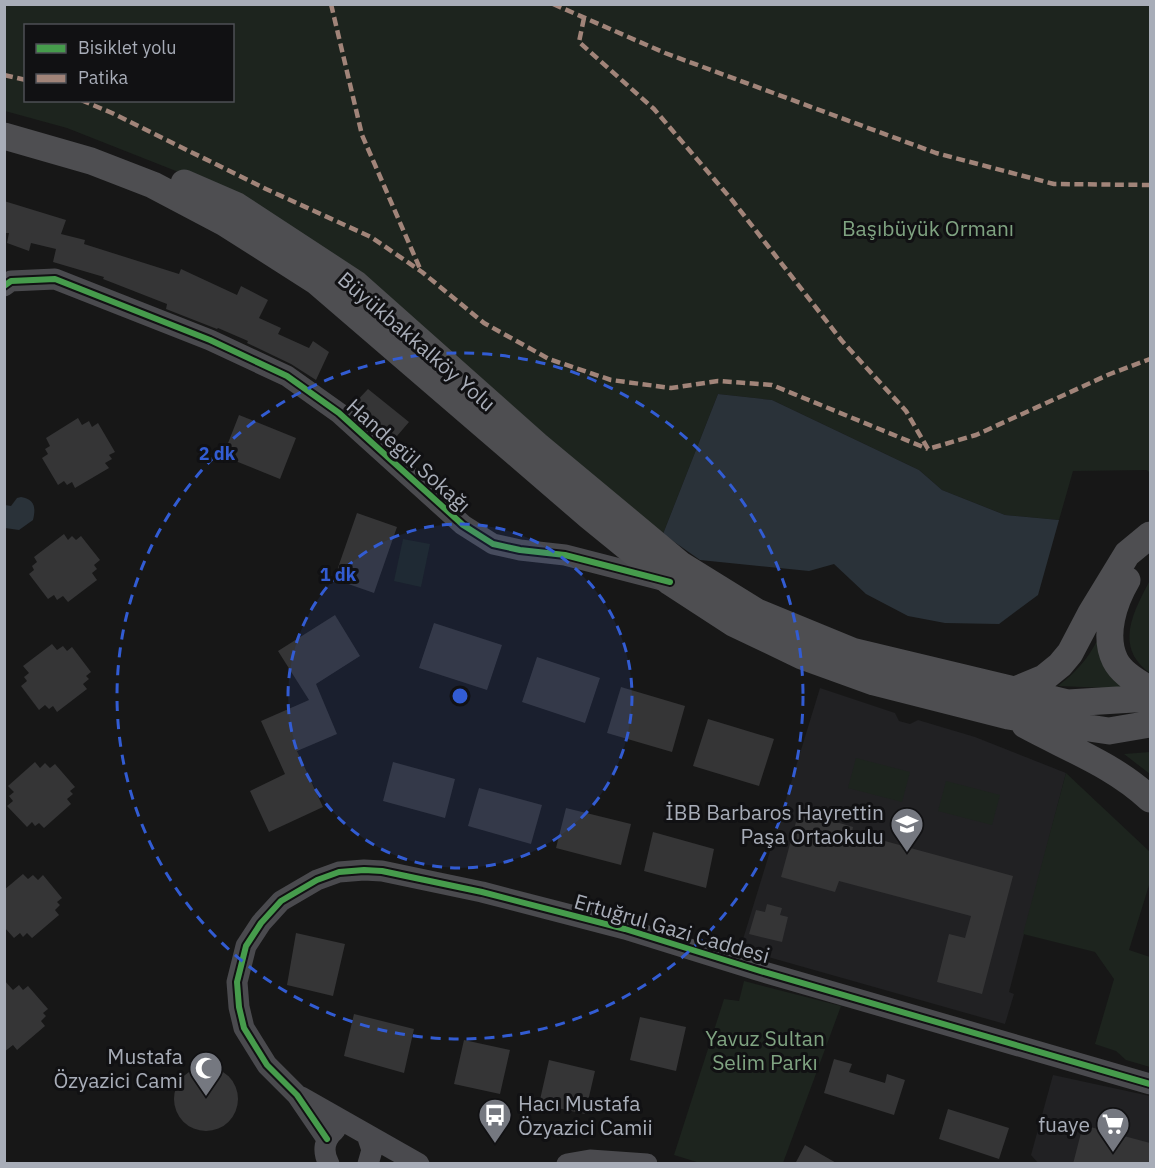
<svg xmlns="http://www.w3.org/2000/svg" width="1155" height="1168" font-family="'IBM Plex Sans',sans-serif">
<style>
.built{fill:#212123}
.green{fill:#1d241e;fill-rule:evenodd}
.water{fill:#2a3239}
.building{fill:#353536}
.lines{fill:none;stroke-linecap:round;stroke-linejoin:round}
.secondary{stroke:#4a4a4e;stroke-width:21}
.highway{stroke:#4e4e51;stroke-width:27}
.quiet{stroke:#a18479;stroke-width:4.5;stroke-dasharray:9 4.5;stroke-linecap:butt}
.cycleway-casing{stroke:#111113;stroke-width:10}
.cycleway{stroke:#469c4c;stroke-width:6}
.ring{fill:none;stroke:#325cd3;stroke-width:3;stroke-dasharray:10 8}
.labels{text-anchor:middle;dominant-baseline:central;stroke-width:6;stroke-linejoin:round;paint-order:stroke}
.park-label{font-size:21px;fill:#7fa381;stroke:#111113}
.street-label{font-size:21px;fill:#a8adb8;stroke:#111113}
.poi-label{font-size:21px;fill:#a8adb8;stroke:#111113;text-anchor:end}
.centre{fill:#325cd3;stroke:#111113;stroke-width:3}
.ring-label{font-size:18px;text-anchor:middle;font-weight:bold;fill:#325cd3;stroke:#111113;stroke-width:6;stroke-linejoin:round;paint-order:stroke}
</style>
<rect width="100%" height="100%" fill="#171717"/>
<path class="built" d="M820,688L895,713L899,721L910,724L918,720L975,737L1066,773L1009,992L1014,994L1005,1024L740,949Z
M1053,1075L1150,1096V1163H1038L1031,1155Z"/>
<path class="green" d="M4,5H1150V473L1147,470L1073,471L1059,520L1005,515L942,490L919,470L772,400L718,394L663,534L181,173L67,128L5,111ZM26,26H232V100H26Z
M403,539L430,544L421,587L394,581Z
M1150,580V673C1113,647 1134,611 1150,580Z
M1097,641L1133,689L1058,686C1075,673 1087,660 1097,641Z
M1150,752V774L1124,754Z
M856,758L910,772L902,802L848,788Z
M1066,773L1150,852V882L1129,950L1150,957V1067L1126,1060L1116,1051L1095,1044L1114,979L1095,952L1023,934Z
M946,781L1000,795L992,825L938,811Z
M744,981L841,1006L783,1163H700L674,1155L724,999L739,1001Z"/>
<path class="water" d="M718,394L772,400L919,470L942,490L1005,515L1059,520L1038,595L999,624L945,623L908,616L866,594L834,564L809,571L700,560L663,534Z
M21,497C35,499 36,508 33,520L19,530L5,528V505L11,506L17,498Z"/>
<path class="building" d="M4,201L66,220L61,234L85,240L84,244L179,274L181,269L237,295L241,286L268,300L259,318L281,328L278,334L309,348L313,341L329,352L316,380L291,364L247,343L248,341L218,328L217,329L166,309L167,304L103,279L104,277L53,262L56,249L31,243L29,251L7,243L9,233H4Z
M368,389L409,422L391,443L371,425L372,423L352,406Z
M239,415L296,438L280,479L223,456Z
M78,418L82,425L89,421L92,427L98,423L115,452L109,455L112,459L105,463L109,468L75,488L72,482L67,485L64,481L58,485L42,458L48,454L45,449L50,446L46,438Z
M357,513L397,527L374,593L334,579Z
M64,534L68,540L72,536L76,540L81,536L100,560L94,565L97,569L92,573L97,580L68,602L63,596L57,600L54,595L48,599L29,574L34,570L32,566L37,562L34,557Z
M335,615L360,656L316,684L337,734L297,751L323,807L269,832L250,791L285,774L261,721L309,700L278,651Z
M434,623L502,645L487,690L419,668Z
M52,644L57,650L63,646L67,651L72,647L91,672L86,676L89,679L83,684L87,689L57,712L53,706L49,709L45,705L39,710L21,686L27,681L24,677L29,673L23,666Z
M537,657L600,678L585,723L522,702Z
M621,687L685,706L672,752L607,733Z
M708,719L774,739L759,786L693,766Z
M35,762L40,768L45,763L50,768L55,764L75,787L70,791L73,794L67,799L71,804L44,828L39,823L35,826L32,822L27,827L7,806L13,801L9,796L14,792L8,786Z
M393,762L455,779L445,818L383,801Z
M479,788L542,805L531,844L468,826Z
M566,808L631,824L621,865L556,848Z
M799,811L853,827L852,832L1013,876L982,994L937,982L949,934L965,938L971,916L839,881L835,892L781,877Z
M653,832L714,849L706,888L644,871Z
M23,874L28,879L33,875L38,880L43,875L62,898L57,902L60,905L55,910L59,915L32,938L27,933L23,937L20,933L14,938L4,927V890Z
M767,904L782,908L780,915L788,917L782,942L749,934L756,910L765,912Z
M296,933L345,944L333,996L287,985Z
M4,980L13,990L19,985L23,990L28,986L48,1009L43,1013L46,1016L41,1021L45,1026L17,1050L13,1045L4,1052Z
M354,1014L414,1029L404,1073L344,1056Z
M640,1017L686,1027L676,1071L630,1060Z
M464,1040L510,1050L500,1094L454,1084Z
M834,1059L852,1064L849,1072L885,1083L887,1074L905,1080L894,1115L824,1093Z
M549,1060L595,1071L585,1114L539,1104Z
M174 1099a32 32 0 1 1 64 0a32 32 0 1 1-64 0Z
M948,1109L1009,1128L999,1159L939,1139Z
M1083,1125L1150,1143V1164H1073Z
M805,1145L838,1164H795Z"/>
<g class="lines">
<path class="secondary" d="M4,286L11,281L55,279L210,340L287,376L339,413L463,525L493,544L520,550L565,555L666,581
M301,1097L419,1164
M367,1135L372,1150L368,1164
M327,1139L297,1095L267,1065L244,1028L239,1007L237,982L246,946L261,923L281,901L317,880L339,872L364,870L382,871L482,892L625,929L757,970L1150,1084
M329,1164C322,1151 324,1139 335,1130
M567,1164L590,1160L647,1164"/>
<path class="highway" d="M4,136L91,161L153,185L225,223L316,281L589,516L670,582L733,623L802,656L874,682L1008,716L1109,731L1150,724
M184,183L237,206L356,284L537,445L681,565L757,612L852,651L1068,703L1150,698
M1127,580C1114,602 1103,635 1115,660C1122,674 1138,682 1150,690
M1015,690L1044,678L1060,665L1070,653L1091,613L1127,554L1150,535
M1025,725C1067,748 1114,765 1150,799"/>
<path class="quiet" d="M331,4L362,135L421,271
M553,4L665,53L936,153L1054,184L1150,185
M584,18L579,42L654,109L732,200L842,341L906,411L928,449L976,435L1110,374L1150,359
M4,75L26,80
M81,100L112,113L266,189L371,237L422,272L484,323L549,359L611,380L671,388L718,381L772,385L928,449"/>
<defs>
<path id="cycleway" d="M4,286L11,281L55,279L210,340L287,376L339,413L463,525L493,544L520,550L565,555L670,582
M327,1139L297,1095L267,1065L244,1028L239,1007L237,982L246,946L261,923L281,901L317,880L339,872L364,870L382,871L482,892L625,929L757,970L1150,1084"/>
</defs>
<use href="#cycleway" class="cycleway-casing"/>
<use href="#cycleway" class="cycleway"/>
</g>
<circle cx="460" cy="696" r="172" fill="#325cd3" fill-opacity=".12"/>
<g class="ring">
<circle cx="460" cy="696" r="172"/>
<circle cx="460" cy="696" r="343"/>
</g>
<defs>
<symbol id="school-pin" viewBox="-11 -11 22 30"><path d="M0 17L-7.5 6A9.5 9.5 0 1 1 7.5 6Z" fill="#757880" stroke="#111113"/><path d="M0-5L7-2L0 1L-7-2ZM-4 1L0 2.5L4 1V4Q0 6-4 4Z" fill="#fff"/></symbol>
<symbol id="mosque-pin" viewBox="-11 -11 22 30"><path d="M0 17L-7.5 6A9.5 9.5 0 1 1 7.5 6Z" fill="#757880" stroke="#111113"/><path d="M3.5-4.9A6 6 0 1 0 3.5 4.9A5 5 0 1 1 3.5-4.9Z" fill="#fff"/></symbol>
<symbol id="bus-pin" viewBox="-11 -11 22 30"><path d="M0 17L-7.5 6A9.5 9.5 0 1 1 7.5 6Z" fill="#757880" stroke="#111113"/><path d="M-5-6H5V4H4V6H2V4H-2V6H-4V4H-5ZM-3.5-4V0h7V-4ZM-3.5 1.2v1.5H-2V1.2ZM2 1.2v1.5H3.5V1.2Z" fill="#fff"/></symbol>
<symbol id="supermarket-pin" viewBox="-11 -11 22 30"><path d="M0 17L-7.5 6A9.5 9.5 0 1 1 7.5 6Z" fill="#757880" stroke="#111113"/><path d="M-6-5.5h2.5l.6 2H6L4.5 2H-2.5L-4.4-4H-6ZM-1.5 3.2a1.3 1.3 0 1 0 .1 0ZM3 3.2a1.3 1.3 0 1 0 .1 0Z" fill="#fff"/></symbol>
</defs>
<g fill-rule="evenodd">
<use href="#school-pin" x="888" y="805" width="38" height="52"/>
<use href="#mosque-pin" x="187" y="1049" width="38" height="52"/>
<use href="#bus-pin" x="476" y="1096" width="38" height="52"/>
<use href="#supermarket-pin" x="1094" y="1105" width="38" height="52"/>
</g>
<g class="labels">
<g class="park-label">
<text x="928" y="228">Başıbüyük Ormanı</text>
<text x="765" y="1038">Yavuz Sultan<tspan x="765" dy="24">Selim Parkı</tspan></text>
</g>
<g class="street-label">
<text transform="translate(417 341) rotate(41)">Büyükbakkalköy Yolu</text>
<text transform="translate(409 455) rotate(42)">Handegül Sokağı</text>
<text transform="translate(672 928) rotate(16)">Ertuğrul Gazi Caddesi</text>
</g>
<g class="poi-label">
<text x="884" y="812">İBB Barbaros Hayrettin<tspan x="884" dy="24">Paşa Ortaokulu</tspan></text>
<text x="183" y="1056">Mustafa<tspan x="183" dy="24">Özyazici Cami</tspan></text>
<text x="518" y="1103" text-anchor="start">Hacı Mustafa<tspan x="518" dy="24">Özyazici Camii</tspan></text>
<text x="1090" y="1124">fuaye</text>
</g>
</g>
<circle cx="460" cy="696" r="9" class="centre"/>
<g class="ring-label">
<text x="217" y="460">2 dk</text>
<text x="338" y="581">1 dk</text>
</g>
<rect width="1155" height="1168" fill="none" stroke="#a8adb8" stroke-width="12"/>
<rect x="24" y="24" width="210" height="78" fill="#111113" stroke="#4d4f55" stroke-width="1.5"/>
<rect x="36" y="44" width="30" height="9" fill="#469c4c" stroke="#4d4f55" stroke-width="1.5"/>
<text x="78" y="54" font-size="18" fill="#a8adb8">Bisiklet yolu</text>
<rect x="36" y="74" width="30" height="9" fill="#a18479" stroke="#4d4f55" stroke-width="1.5"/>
<text x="78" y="84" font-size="18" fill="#a8adb8">Patika</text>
</svg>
